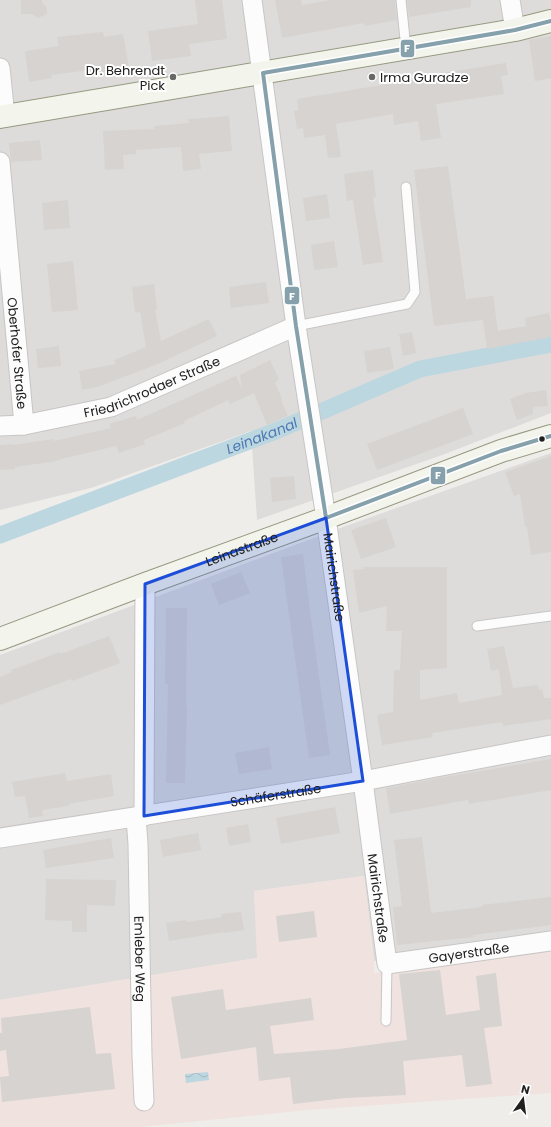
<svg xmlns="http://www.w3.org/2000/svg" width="551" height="1127" font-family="Poppins,sans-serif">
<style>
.residential{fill:#dedcda}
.commercial{fill:#f0e2df}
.water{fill:url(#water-waves)}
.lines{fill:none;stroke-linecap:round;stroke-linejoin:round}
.canal{stroke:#bdd7e1;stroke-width:17}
.building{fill:#d6d3d0}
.lane-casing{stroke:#c7c6c5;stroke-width:11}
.street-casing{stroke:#c7c6c5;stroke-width:21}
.secondary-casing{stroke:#969980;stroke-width:24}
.lane{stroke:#fdfcfc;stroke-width:9}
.street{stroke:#fdfcfc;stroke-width:19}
.secondary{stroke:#f3f4ec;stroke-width:22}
.bus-1-casing{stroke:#fff;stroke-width:7}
.bus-1{stroke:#86a1ab;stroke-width:4}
.marked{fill:#1d4ed8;fill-opacity:0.2;stroke:#1d4ed8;stroke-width:3;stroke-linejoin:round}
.poi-dot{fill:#686866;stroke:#fff;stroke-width:1.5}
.bus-dot{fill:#202020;stroke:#fff;stroke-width:1.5}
.labels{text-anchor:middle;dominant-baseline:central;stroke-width:4;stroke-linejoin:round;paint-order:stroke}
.poi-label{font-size:13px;fill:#202020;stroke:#fff;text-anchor:end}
.street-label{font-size:13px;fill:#202020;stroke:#fff}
.water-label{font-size:14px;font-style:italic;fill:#4b78b2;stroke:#fff}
.line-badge{stroke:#fff;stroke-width:1.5}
.badge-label{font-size:11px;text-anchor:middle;font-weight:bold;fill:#fff}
</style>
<defs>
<pattern id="water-waves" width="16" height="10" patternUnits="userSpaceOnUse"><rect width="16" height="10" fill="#bdd7e1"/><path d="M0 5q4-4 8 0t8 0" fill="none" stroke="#a2b8c1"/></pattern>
</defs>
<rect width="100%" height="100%" fill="#efede9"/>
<path class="residential" d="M0,0H551V413L445,454L291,508L257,520L251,431L91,488L0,510Z
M551,453V937L374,961L364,876L254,891L258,958L0,1000V655L346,526Z"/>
<path class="commercial" d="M364,876L374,961V973L551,951V1093L308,1110L141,1127H0V1000L257,958L254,891Z"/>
<path class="water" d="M208,1072L209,1080L186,1083L185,1074Z"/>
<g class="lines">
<path class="canal" id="s1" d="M0,535L276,431L420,369L551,344"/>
</g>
<path class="building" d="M21,0H42V3L46,6L47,14L38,18L32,14H21Z
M195,0H222L227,39L189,44L191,56L152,61L148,31L198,24Z
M275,0H301L302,5L331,0H395L397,20L365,26L364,23L282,38Z
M407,0H471V7L409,17Z
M103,32L104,37L123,34L129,68L97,73V69L51,75L52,78L29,82L25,51L59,46L57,37Z
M551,36V78L535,81L529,40Z
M506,63L508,75L501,76L504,94L436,104L441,138L421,141L418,121L394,125L393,114L336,124L341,157L328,158L325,135L304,138L303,128L297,129L294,111L298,110L297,99L388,84L387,82Z
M229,116L232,151L199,154L201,169L183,171L181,147L136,150V154L123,155L124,169L105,170L103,131L154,129V126L189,123L188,119Z
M40,140L42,160L11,162L9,143Z
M448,166L466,299L493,296L498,331L526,326L525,318L549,313L551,323V337L487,349L483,320L434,326L414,170Z
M373,170L376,197L373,198L383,262L363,265L353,200L347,201L344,174Z
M327,194L330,218L306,221L303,198Z
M68,200L70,228L44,230L42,203Z
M334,241L338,267L314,270L311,245Z
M73,261L78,310L52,312L47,264Z
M266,282L269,303L231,308L229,287Z
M154,284L157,310H155L161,341L209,319L217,336L160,363L100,386L82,390L79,371L116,364L114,360L146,347L140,312L135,313L132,287Z
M412,332L416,353L403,356L399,334Z
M59,346L61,366L38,368L36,349Z
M390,347L394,369L367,373L364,351Z
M270,360L279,379L275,383L282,398L281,400L288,416L267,425L254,393L230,404L228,400L184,421L185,423L144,440L145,444L119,453L116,446L57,460V461L15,467V469L0,470V445L13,444V445L54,439V441L111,428L109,424L136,416L137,420L236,376L242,389L240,375Z
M546,390L548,406L533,407V414L517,420L510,399L526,393Z
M463,408L473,434L377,470L367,444Z
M551,456V552L531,555L527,527H525L520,494L514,496L505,472Z
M294,476L296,499L272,502L270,478Z
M386,518L396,547L361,559L351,530Z
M303,554L311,619L330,755L309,758L290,622L281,557Z
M363,567H447V668L420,670V700L457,693L459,703L502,695L499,669L491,671L487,649L504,646L513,688L538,685L539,690L542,689L544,698H551V719L503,726L502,722L432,733L433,737L382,745L377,715L393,712L394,670H400L402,631H386L387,606L359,613L353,570L364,569Z
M241,572L250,593L219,605L211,584Z
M166,608H187L186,706H187L185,783H166L168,684H165Z
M109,636L120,663L72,681L71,679L0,705V677L12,672L11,670L60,652L61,654Z
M269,747L272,769L239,774L235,753Z
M551,759V790L469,804L468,800L390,814L386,788L440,778Z
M65,773L67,781L111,774L114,796L69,804V806L42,810L43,816L29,818L25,796L15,797L12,782Z
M335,807L340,833L281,844L276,818Z
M248,824L251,842L229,846L226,828Z
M198,833L201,850L163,857L160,840Z
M422,837L431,913L482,907V905L551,897V925L473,935L474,937L397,945L393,907L402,906L394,840Z
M111,838L114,858L46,868L43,850Z
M46,879L116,880L115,906L87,905V932H72V921L45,920Z
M314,911L317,937L279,942L276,916Z
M241,912L244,930L224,933V932L169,941L166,923L186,920V922L222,917L221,914Z
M440,970L446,1015L480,1010L476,976L496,973L502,1026L484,1028L492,1084L466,1087L462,1055L403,1061L406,1095L345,1098L293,1104L290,1077L259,1081L256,1047L181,1059L171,997L223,989L226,1010L311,998L314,1020L270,1026L274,1054L339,1049L407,1040L399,974Z
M90,1007L96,1054L111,1053L115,1089L2,1102L0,1077L9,1076L6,1050L0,1051V1033H2L1,1018Z"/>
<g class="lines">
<defs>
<path id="lane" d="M401,0L406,49
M296,326L407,304L415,292L406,187
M477,626L551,616
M386,1021L387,964"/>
<g id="street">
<path id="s2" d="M252,0L296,326L326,518L363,781L387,964L551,941"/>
<path d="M510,0L515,30"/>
<path d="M0,68L5,116"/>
<path id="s3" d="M0,162L24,425"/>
<path id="s4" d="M0,426L24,425L111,407L296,326"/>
<path d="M144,816L145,584"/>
<path id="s5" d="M136,817L138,844L142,1056L144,1101"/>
<path id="s6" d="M0,838L363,781L551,745"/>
</g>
<g id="secondary">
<path d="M0,117L515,30L551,21"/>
<path id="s7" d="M0,639L145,584L326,518L501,451L551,436"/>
</g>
</defs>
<use href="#lane" class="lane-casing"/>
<use href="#street" class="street-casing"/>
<use href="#secondary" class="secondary-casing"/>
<use href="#lane" class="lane"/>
<use href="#street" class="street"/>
<use href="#secondary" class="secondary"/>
<defs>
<path id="bus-1" d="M263,73L296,326L326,518
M263,73L515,30L551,21
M326,518L501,451L551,436"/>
</defs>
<use href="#bus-1" class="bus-1-casing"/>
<use href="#bus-1" class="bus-1"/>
</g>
<path class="marked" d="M326,518L363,781L144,816L145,584Z"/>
<g class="poi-dot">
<circle cx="173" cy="77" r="4"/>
<circle cx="372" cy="77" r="4"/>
</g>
<circle class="bus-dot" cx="542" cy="439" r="3.5"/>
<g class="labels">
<g class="poi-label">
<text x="165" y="70">Dr. Behrendt<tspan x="165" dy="15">Pick</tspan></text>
<text x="380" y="77" text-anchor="start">Irma Guradze</text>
</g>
<g class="street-label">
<text stroke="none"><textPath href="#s3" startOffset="192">Oberhofer Straße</textPath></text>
<text stroke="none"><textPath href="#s4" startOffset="158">Friedrichrodaer Straße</textPath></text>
<text stroke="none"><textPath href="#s7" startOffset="258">Leinastraße</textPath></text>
<text stroke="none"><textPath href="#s2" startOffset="583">Mairichstraße</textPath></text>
<text stroke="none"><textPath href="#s6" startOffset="279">Schäferstraße</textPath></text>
<text stroke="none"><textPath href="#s2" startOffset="907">Mairichstraße</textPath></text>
<text stroke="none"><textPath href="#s2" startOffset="1056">Gayerstraße</textPath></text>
<text stroke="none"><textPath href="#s5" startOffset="142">Emleber Weg</textPath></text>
</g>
<g class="water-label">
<text stroke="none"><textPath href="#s1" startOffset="280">Leinakanal</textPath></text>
</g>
</g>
<g class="line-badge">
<rect x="400" y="39" width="15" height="19" rx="4" fill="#86a1ab"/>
<rect x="284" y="286" width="16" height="19" rx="4" fill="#86a1ab"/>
<rect x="430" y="466" width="16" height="19" rx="4" fill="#86a1ab"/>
</g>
<g class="badge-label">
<text x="407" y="52">F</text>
<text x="292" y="300">F</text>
<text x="438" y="479">F</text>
</g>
<g transform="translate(523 1099) rotate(14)" stroke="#ffffff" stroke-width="3" paint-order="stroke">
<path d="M0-3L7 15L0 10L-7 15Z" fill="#202020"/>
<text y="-6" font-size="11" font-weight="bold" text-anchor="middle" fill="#202020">N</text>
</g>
</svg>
